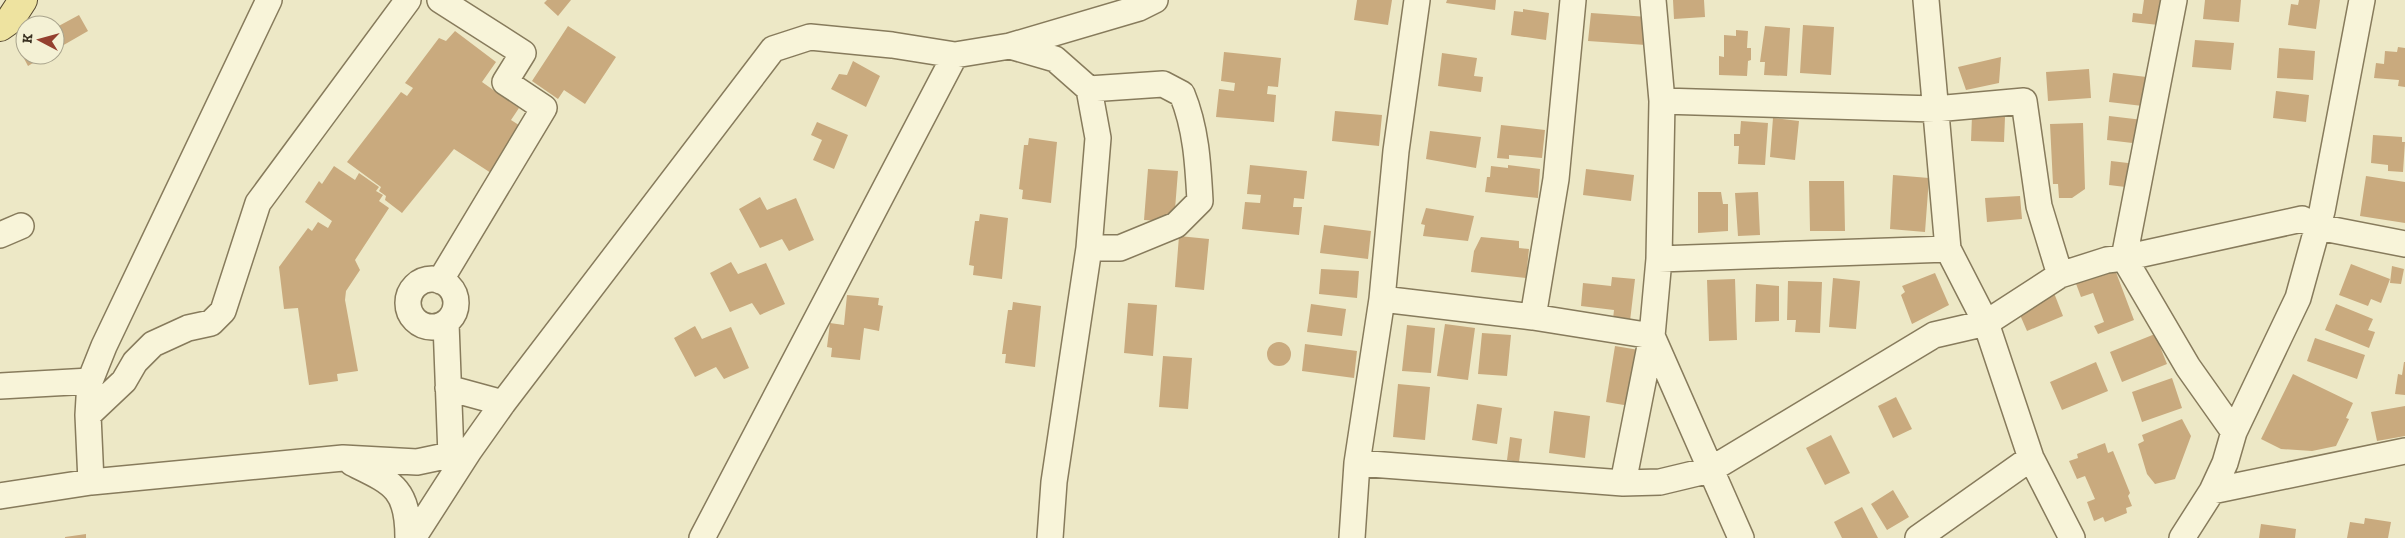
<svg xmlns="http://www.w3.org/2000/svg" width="2405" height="538" font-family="'Zilla Slab',serif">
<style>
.building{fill:#c9aa7e}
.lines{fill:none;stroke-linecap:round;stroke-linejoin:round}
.minor-casing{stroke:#877b5c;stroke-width:28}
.major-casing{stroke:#554830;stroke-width:30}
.minor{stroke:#f8f4d9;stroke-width:25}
.major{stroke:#eee3a0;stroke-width:28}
</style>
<rect width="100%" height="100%" fill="#ede8c6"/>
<path class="building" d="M547,0H571L558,16L544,3Z
M1357,0H1392L1388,25L1354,20Z
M1447,0H1496L1495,10L1446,3Z
M1673,0H1704L1705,17L1674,19Z
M2144,0H2170L2167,26L2132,22L2133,13L2142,14Z
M2205,0H2241L2239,22L2203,19Z
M2299,0H2320L2316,29L2288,25L2291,4L2298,5Z
M1523,9L1549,13L1546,40L1511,35L1514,11L1523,12Z
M1591,13L1648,17L1646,45L1588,41Z
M79,15L88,31L55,50V28Z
M1803,25L1834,27L1831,75L1800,73Z
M568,26L616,57L585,104L564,90L558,99L532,81Z
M1765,26L1790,28L1787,76L1764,75L1765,62H1760Z
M1736,30L1748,31L1747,48H1751V60L1748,61L1747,76L1719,75V56L1724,57V35L1736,36Z
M455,31L496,62L482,82L519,108L511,120L522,127L491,173L454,149L402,213L385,200L386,196L379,191L381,187L347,162L401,92L407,96L413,88L405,83L439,38L446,41Z
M2195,40L2234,43L2231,70L2192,67Z
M25,45V55H46L28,66L19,49Z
M2398,47L2405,48V87L2398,86L2399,80L2374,78L2376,63L2384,64L2385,51L2397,52Z
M2279,48L2315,51L2313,80L2277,78Z
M1224,52L1281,58L1278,87L1268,86L1267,94L1276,95L1274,122L1216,117L1219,89L1234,91L1235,83L1221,81Z
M1442,53L1477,58L1474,76L1483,77L1481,92L1438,86Z
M2001,57L1999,83L1966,90L1958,67Z
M853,61L880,76L866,107L831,89L839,74L847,75Z
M2089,69L2091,98L2048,101L2046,72Z
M2113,73L2155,78L2151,107L2109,102Z
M2276,91L2309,95L2306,122L2273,118Z
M1335,111L1382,115L1379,146L1332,141Z
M1972,116L2005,117L2004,142L1971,141Z
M2109,116L2143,120L2141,144L2107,140Z
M1773,118L1799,121L1795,160L1770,157Z
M1741,121L1768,123L1765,165L1738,164L1739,146H1734V134H1740Z
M817,122L848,135L834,169L813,160L822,140L811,135Z
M2083,123L2085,189L2072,198H2059L2058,184H2053L2050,124Z
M1501,125L1545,130L1542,158L1509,155V159L1497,158Z
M1430,131L1481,137L1476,168L1426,159Z
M2373,135L2402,137V142H2405L2403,172L2388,171V165L2371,163Z
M1029,138L1057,142L1051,203L1022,199L1023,190L1019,189L1024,145H1028Z
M2111,161L2145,165L2142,189L2109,185Z
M1250,165L1307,171L1304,199L1294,198L1293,207H1302L1299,235L1242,229L1245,202L1260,203L1261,195L1247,194Z
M1508,165L1540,169L1538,198L1485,192L1487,177H1490L1491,166L1508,168Z
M334,166L355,180L359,173L379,187L376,191L383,195L379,201L389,208L355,260L360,270L346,291L345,300L358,371L337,374L338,381L309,385L298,308L284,309L279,267L308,228L312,231L318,222L328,228L332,221L305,202L319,181L322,184Z
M1148,169L1178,171L1174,222L1144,220Z
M1586,169L1634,175L1631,201L1583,195Z
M1893,175L1929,178L1925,232L1890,229Z
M2366,176L2405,182V223L2360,216Z
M1809,181H1844L1845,231H1810Z
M1698,192H1721L1723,204H1728V231L1698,233Z
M1758,192L1760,235L1738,236L1735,193Z
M2020,196L2022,219L1987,222L1985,198Z
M760,197L767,210L796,198L814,240L789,251L782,239L760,248L739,209Z
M1426,208L1474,216L1468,241L1423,236L1425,225L1421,224Z
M980,214L1008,218L1002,279L973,275L974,266L969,265L975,221H979Z
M1324,225L1371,231L1368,259L1320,253Z
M1179,236L1209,239L1204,290L1175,287Z
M1481,237L1519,241V248L1529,249L1526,278L1471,272L1474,251Z
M731,262L738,274L766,263L785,304L760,315L752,303L730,312L710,273Z
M2351,264L2390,279L2381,303L2371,299L2368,306L2339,295Z
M2392,266L2404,269L2401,284L2390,283Z
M2114,267L2134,320L2098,334L2094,326L2104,322L2093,293L2081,297L2075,281Z
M1321,269L1359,271L1357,298L1319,294Z
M1935,273L1949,305L1912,324L1901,295L1905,292L1902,286Z
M1612,277L1635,279L1630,321L1613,319L1614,310L1581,306L1583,283L1611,286Z
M1833,278L1860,281L1856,329L1829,327Z
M1735,279L1737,340L1709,341L1707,280Z
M1788,281L1822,282L1820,333L1795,332L1796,320H1787Z
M1756,284L1779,286V321L1755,322Z
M2054,293L2063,316L2027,331L2017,308Z
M847,295L879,298L878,305L883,306L879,331L864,328L860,360L831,357L832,348L827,347L830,323L844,325Z
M1013,302L1041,306L1035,367L1005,363L1006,354H1002L1008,310H1012Z
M1128,303L1157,305L1153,356L1124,353Z
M1311,304L1346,309L1342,336L1307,332Z
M2336,304L2373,319L2368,330L2375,332L2369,348L2325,330Z
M1445,324L1475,328L1468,380L1437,376Z
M1407,325L1435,328L1431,373L1402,371Z
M695,326L702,339L731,327L749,368L724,379L716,367L695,377L674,338Z
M1482,333L1511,335L1507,376L1478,374Z
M2155,334L2167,364L2122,382L2110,352Z
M2315,338L2365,355L2357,379L2307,361Z
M1267 354a12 12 0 1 1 24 0a12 12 0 1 1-24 0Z
M1305,344L1357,351L1354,378L1302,371Z
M1615,346L1645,351L1636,407L1606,402Z
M1163,356L1192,358L1188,409L1159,407Z
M2096,362L2108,391L2062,410L2050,382Z
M2404,362H2405V395L2395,394L2398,374L2402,375Z
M2293,374L2353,403L2346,418L2349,419L2336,446L2312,451L2281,449L2261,439Z
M2172,378L2182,408L2142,422L2132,392Z
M1398,384L1430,387L1425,440L1393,437Z
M1896,397L1912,429L1893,438L1878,406Z
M1477,404L1502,408L1497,444L1472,440Z
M2405,406V436L2377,441L2371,412Z
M1554,411L1590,416L1585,458L1549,453Z
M2182,419L2191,436L2175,479L2155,484L2147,474L2138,444L2144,441L2142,435Z
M1831,435L1850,473L1825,485L1806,448Z
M1510,437L1522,439L1519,462L1507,460Z
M2105,443L2108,453L2113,451L2130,493L2128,496L2132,506L2126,508L2127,513L2105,522L2103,517L2094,521L2087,502L2095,499L2085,476L2077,479L2069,461L2078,458L2077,454Z
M1893,490L1909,517L1887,530L1871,504Z
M1862,507L1878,538H1842L1834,522Z
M2365,518L2391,522L2388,538H2347L2350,522L2364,524Z
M2261,524L2296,529L2295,538H2259Z
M86,534V538H65V537Z"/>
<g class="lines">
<defs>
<path id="minor" d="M440,0L523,53L505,82L544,108L440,281
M1926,0L1948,249L1986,323L2031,458L2072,538
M2174,0L2124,258L2188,367L2234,432
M1010,46L1139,8L1155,0
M1662,101L1935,109L2024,101L2039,206L2060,275
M0,235L21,226
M1089,248H1120L1176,225L1200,201C1198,163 1196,128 1182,94L1163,84L1089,89
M1659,259L1948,249
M408 303a24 24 0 1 1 48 0a24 24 0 1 1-48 0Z
M1382,299L1533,317L1652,336L1741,538
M1533,317L1556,179L1573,0
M446,323L451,456
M0,386L90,381
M448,388L503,403
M88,415L124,381L135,362L153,344L188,328L211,323L223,311L258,203L408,0
M352,463C393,483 408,488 408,538
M1357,463L1623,483L1660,482L1710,470L1934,335L1986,323L2060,275L2107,260L2124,258L2302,219L2318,227L2405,244
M91,482L88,415L90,381L104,346L269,0
M1623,483L1652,336L1659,259L1662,101L1653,0
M2212,491L2405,451
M0,496L91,482L343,458L417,462L469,451
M413,538L469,451L503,403L773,49L810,37L892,45L955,55L1010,46L1055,59L1089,89L1098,138L1089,248L1054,482L1050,538
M702,538L955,55
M1352,538L1357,463L1382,299L1396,151L1417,0
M1918,538L2031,458
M2182,538L2212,491L2225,463L2234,432L2298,298L2322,211L2362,0"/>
<path id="major" d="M0,27L10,20L23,0"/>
</defs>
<use href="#minor" class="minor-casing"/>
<use href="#major" class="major-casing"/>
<use href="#minor" class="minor"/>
<use href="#major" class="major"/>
</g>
<g transform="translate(40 40) rotate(276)"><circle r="24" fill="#f4f1d5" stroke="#a9a48d"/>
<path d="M0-4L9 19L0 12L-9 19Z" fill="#94402f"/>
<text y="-8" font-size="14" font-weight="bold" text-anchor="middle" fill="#383020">K</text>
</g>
</svg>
